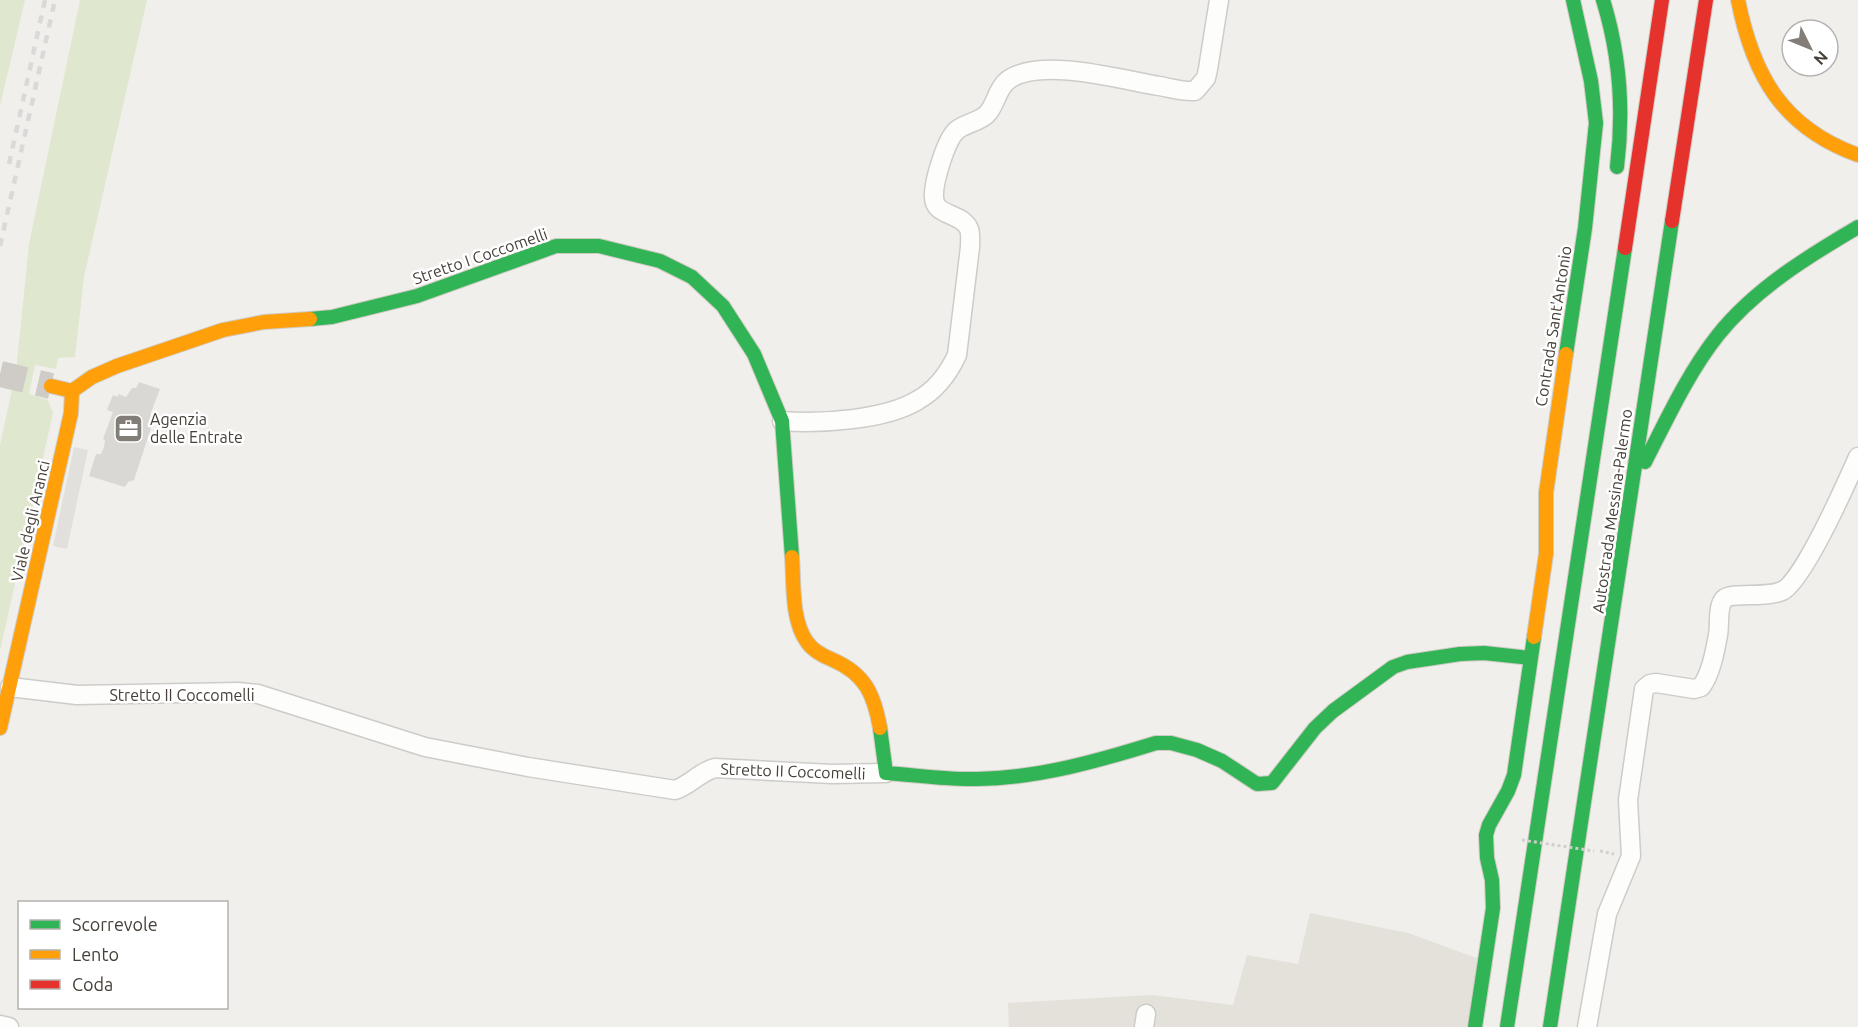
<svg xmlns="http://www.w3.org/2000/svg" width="1858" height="1027" font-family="Ubuntu,sans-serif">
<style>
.residential{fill:#e4e0da}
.green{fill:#dfe8ce}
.parking{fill:#e2e0dc}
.building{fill:#dad8d4}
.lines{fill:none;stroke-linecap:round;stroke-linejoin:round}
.secondary-tunnel{stroke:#cfccc7;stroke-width:26;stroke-dasharray:26 13;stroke-linecap:butt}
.street-casing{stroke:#ceccc9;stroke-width:21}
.fast-casing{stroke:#cfcbc3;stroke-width:16}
.slow-casing{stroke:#cfcbc3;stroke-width:16}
.jam-casing{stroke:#cfcbc3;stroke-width:16}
.path{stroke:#d1cfcb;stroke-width:3;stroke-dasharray:3 3;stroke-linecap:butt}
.street{stroke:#fdfdfc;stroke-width:18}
.fast{stroke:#30b455;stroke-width:14}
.slow{stroke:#ff9f0a;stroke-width:14}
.jam{stroke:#e5322d;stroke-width:14}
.rail{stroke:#d9d9d8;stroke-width:4.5;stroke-dasharray:8 8;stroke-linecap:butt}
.path-bridge{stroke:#d1cfcb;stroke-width:3;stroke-dasharray:3 3;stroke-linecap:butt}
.labels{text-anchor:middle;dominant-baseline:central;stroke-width:5;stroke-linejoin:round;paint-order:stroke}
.street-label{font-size:16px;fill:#464038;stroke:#fff}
.poi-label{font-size:16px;fill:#464038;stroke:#fff;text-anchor:start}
</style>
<rect width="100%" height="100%" fill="#f1efeb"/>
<path class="residential" d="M1310,913L1408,933L1493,964L1483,1027H1009L1008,1003L1152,995L1233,1005L1247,955L1298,964Z"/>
<path class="green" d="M0,0H25L0,106Z
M80,0H147L84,277L75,357L58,358L56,369L35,365L29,394L48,400L53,413L0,651V445L16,371L29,244Z"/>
<path class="parking" d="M74,447L88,450L67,549L53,546Z"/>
<path class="building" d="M139,382L160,389L150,415L155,416L134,480L128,482L125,487L89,476L96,454H101L104,447L105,440L103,439L113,412L107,410L113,395L118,397V394L126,397L132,388H136Z"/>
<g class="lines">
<path class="secondary-tunnel" d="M0,374L51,386"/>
<defs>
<path id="street" d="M782,421C820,424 886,420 918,400C936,390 949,372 957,355L970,247C970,241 971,234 969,229C962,212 934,217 934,197C933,183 946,139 957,130C966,123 978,122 986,115C996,106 996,90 1007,81C1038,56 1122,80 1159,86C1171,88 1183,92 1195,91L1206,78L1208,69L1219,0
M10,687L77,695L238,692L258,694L425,747L528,767L675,790C691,785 699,772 715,768L832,774L886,773
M0,1025L9,1027
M1144,1027L1146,1014
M1587,1027L1607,914L1631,856L1628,800L1644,689L1650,684L1656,683L1694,689L1701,687C1711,674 1715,651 1718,635C1720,625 1717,607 1724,599C1731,592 1768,598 1782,591C1803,582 1847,482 1858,457"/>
<path id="fast" d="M1603,0C1620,55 1624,110 1617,167
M310,319L332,317L417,296L556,246H599L660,261L692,277L723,306L754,354L782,421L792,557
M1566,354L1585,228L1596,123L1591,81L1573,0
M1645,462C1667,419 1688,373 1718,335C1755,289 1807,257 1858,227
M880,728L886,773C916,775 947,780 977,779C1039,778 1098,761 1156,743H1171L1197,750L1222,761L1257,784L1272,783L1315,728L1333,711L1393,667L1407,662L1460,654L1484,653L1530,658
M1475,1027L1493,908L1492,880L1487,858L1486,835L1489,825L1508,791L1514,775L1534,637
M1507,1027L1625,248
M1550,1027L1672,221"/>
<path id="slow" d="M1738,0C1753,76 1783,128 1858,155
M51,386L72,391L92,377L117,366L223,330L264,322L310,319
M792,557C794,583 791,620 807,642C813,651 823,656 833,660C865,674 874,694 880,728
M1534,637L1546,554V493L1566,354
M0,728L71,413L72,391"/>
<path id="jam" d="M1672,221L1706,0
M1625,248L1662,0"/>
</defs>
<use href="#street" class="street-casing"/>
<use href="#fast" class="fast-casing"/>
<use href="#slow" class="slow-casing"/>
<use href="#jam" class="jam-casing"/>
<path class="path" d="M1600,851L1614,854"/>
<use href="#street" class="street"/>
<use href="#fast" class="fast"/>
<use href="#slow" class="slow"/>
<use href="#jam" class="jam"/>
<path class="rail" d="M9,164L45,0
M0,246L55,0"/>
<path class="path-bridge" d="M1522,840L1594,851"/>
</g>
<defs>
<symbol id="office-square" viewBox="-11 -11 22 22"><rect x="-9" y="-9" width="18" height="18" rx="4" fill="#827d77" stroke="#fff"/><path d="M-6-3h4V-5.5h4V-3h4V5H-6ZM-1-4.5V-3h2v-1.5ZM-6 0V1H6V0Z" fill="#fff"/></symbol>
</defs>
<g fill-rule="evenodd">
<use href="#office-square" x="112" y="412" width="33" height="33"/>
</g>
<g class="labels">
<g class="street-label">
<text transform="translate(480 256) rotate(-19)">Stretto I Coccomelli</text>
<text transform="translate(1553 326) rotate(-81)">Contrada Sant'Antonio</text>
<text transform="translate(1612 511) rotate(-82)">Autostrada Messina-Palermo</text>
<text transform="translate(30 521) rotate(-77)">Viale degli Aranci</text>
<text x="182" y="695">Stretto II Coccomelli</text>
<text transform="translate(793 771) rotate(2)">Stretto II Coccomelli</text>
</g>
<g class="poi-label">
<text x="150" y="419">Agenzia<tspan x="150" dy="18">delle Entrate</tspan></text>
</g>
</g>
<rect x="18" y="901" width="210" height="108" fill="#ffffff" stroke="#b5b3af" stroke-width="1.5"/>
<rect x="30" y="920" width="30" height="9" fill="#30b455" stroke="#b5b3af" stroke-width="1.5"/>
<text x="72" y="931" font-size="18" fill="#464038">Scorrevole</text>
<rect x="30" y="950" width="30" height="9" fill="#ff9f0a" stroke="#b5b3af" stroke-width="1.5"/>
<text x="72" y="961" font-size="18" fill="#464038">Lento</text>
<rect x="30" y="980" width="30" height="9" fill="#e5322d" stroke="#b5b3af" stroke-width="1.5"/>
<text x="72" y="991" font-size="18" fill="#464038">Coda</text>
<g transform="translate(1810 48) rotate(133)"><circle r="28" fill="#ffffff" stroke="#b5b3af" stroke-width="1.5"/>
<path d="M0-4.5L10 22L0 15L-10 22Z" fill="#827d77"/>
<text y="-9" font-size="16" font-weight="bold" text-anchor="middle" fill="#464038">N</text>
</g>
</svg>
